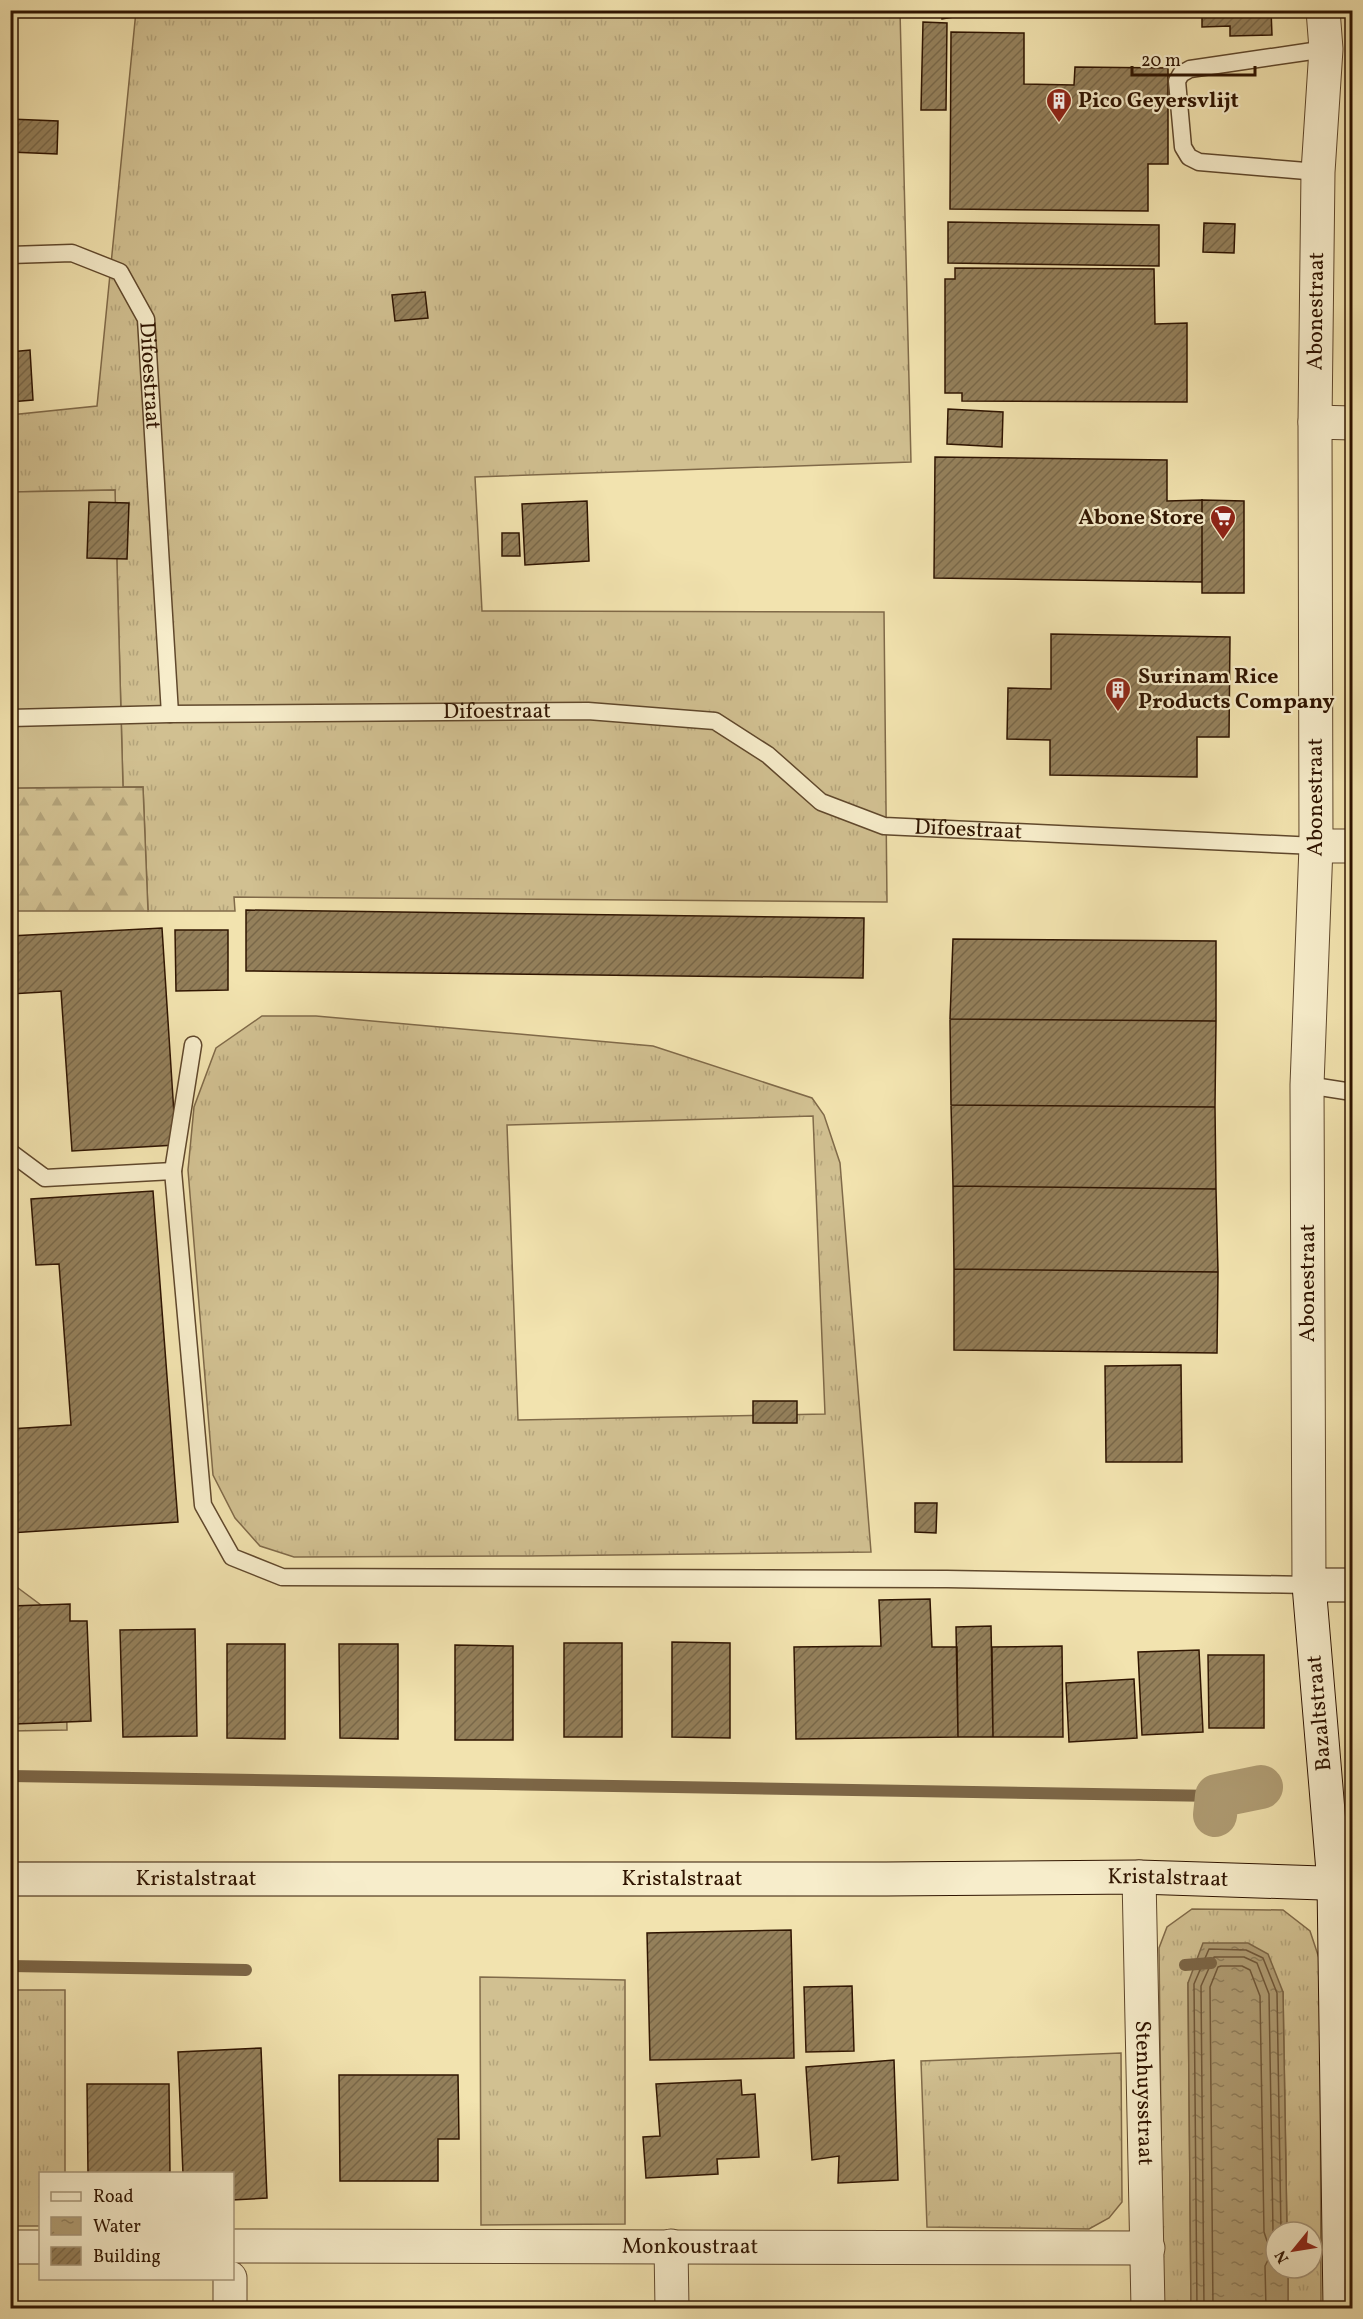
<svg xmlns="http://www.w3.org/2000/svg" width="1363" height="2319" font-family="Vollkorn,serif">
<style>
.grass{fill:url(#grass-tufts);stroke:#806a49;stroke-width:1.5;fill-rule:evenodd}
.forest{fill:url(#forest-firs);stroke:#806a49;stroke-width:1.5}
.garden{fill:#d1c091;stroke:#806a49;stroke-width:1.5}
.water{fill:url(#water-ripples);stroke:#7c6646;stroke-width:1.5}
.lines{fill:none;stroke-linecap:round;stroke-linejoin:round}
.shore{stroke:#70583a;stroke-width:1.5}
.stream{stroke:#7c6646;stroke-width:12}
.canal{stroke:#b09d74;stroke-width:44}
.building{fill:url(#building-hatch);stroke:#2f1401;stroke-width:1.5}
.lane-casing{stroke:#60482c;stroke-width:19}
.street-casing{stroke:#60482c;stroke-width:35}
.secondary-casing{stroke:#2f1401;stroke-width:35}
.lane{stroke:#f7edcb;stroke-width:16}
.street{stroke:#f7edcb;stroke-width:33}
.secondary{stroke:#f7edcb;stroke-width:33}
.labels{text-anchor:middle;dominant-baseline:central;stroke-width:4.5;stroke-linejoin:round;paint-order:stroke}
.poi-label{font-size:22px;font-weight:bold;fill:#2f1401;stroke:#f7edcb;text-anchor:start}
.street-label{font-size:22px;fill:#2f1401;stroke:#f7edcb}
</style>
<defs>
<pattern id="grass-tufts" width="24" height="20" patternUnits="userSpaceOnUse" patternTransform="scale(1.5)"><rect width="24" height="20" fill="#d1c091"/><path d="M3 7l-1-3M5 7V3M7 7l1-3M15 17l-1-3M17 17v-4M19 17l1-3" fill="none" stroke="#b4a47b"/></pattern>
<pattern id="forest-firs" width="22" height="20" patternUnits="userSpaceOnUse" patternTransform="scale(1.5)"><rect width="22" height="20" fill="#d1c091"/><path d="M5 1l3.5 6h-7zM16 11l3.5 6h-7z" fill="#b4a47b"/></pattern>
<pattern id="water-ripples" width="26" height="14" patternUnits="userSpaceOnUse" patternTransform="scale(1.5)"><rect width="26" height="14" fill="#b09d74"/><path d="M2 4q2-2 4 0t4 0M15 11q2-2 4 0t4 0" fill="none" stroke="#907f5d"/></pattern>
<pattern id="building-hatch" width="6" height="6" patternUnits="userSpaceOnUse" patternTransform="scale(1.5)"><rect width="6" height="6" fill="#94805b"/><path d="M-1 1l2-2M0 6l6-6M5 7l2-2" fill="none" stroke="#796849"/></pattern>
</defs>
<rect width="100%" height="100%" fill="#f2e3af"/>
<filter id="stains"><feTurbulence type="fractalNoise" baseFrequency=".00333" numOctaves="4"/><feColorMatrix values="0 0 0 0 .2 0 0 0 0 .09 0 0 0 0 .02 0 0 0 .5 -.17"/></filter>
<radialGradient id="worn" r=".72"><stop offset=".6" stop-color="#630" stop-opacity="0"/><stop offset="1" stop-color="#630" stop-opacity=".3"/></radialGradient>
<path class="grass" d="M136,11H900L911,462L475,477L482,611L884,612L887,902L234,897L235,911H148L143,787H123L115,490L11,492L10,415L97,406Z
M262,1016H316L653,1046L812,1098L824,1115L840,1163L871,1552L528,1556L294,1557L260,1546L235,1518L213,1475L188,1170L194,1107L216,1048ZM813,1116L825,1414L518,1420L507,1125Z
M10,1582L65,1623L67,1730L11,1731Z
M1192,1909L1283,1910L1310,1931L1320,1961L1321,2308H1288V2268H1312V2232H1287L1283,1992L1188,1983L1191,2308H1163L1159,1948L1167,1927Z
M480,1977L625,1980V2224L481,2225Z
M11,1990H65V2173L40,2174V2226H11Z
M1121,2053L1122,2202L1109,2218L1089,2229L927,2227L921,2061Z"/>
<path class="forest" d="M143,787L148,911H11L10,788Z"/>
<path class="garden" d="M115,490L123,787L11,788L10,492Z"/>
<path class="water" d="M1203,1943H1248L1268,1954L1283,1992L1287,2232H1276V2268H1288V2308H1191L1188,1983Z"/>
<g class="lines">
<path class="shore" d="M1197,2308L1194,1984L1209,1949L1246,1950L1263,1958L1277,1993L1281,2232
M1204,2308L1201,1986L1214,1957H1244L1257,1963L1269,1994L1273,2231L1276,2239
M1213,2308L1210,1987L1218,1967L1221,1966H1242L1250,1970L1260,1996L1264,2232L1267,2241L1273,2250L1265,2266L1266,2308"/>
<path class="stream" d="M10,1776L1217,1796
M1185,1965L1211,1963
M10,1966L246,1970"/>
<path class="canal" d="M1215,1815L1217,1796L1261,1787"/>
</g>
<path class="building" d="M941,10H998L942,19Z
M1202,10H1271L1272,35L1230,36V26L1202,27Z
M923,22L947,23L946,110H921Z
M951,32L1024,33V84L1074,85L1075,67L1168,68V164H1148V211L950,209Z
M10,119L58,121L57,154L10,152Z
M948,222L1159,225V266L948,263Z
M1204,223L1235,224L1234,253L1203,252Z
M955,268L1154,269L1155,324L1187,323V402L962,401V393H945V279H955Z
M425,292L428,318L395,321L392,295Z
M30,350L33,400L10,402V352Z
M948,409L1003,412L1002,447L947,444Z
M935,457L1167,460V501L1202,500V582L934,578Z
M1202,500L1244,501V593H1202Z
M587,501L589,561L525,565L522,504Z
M89,502L129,503L127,559L87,558Z
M502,533H519L520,556H502Z
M1051,634L1230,637L1229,737H1197V777L1050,775V740L1007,739L1008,688L1051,689Z
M246,910L864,918L863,978L246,971Z
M162,928L176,1145L72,1151L61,991L10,994V936Z
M175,930H228V990L176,991Z
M953,939L1216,941V1021L950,1019Z
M950,1019L1216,1021L1215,1107L951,1105Z
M951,1105L1215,1107L1216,1189L953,1186Z
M953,1186L1216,1189L1218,1272L954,1269Z
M153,1191L178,1522L10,1533V1429L71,1425L59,1264L36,1265L31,1199Z
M954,1269L1218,1272L1217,1353L954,1350Z
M1181,1365L1182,1462H1106L1105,1366Z
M753,1401H797V1423H753Z
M915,1503H937L936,1533L915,1532Z
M930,1599L932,1647H957L958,1737L796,1739L794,1647L881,1646L879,1600Z
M70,1604V1621H87L91,1721L15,1724L11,1606Z
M991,1626L993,1737H958L956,1627Z
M195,1629L197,1736L123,1737L120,1630Z
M672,1642L730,1643V1738L672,1737Z
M564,1643H622V1737H564Z
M227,1644H285V1739L227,1738Z
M339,1644H398V1739L340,1738Z
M455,1645L513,1646V1740H455Z
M1062,1646L1063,1737H993L992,1647Z
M1199,1650L1203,1732L1142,1735L1138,1652Z
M1208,1655H1264V1728H1209Z
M1134,1679L1137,1738L1069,1742L1066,1683Z
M791,1930L794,2058L650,2060L647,1933Z
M852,1986L854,2051L806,2052L804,1987Z
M261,2048L267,2198L232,2200V2174H183L178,2052Z
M894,2060L898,2180L838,2183L839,2156L812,2160L806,2067Z
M339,2075H458L459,2139H438V2181H340Z
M741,2080L742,2095L755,2094L759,2157L717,2159L718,2174L646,2178L643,2137L660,2136L656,2084Z
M87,2084H169L170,2174H88Z"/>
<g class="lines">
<defs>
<g id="lane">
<path d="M1318,172L1199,162L1189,157L1183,147L1177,81L1181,74L1190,69L1326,49"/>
<path id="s1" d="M10,255L72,253L120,272L146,319L170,714L588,711L715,721L768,755L821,802L884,826L1316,846"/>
<path d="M10,718L170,714"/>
<path d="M193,1045L173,1171L203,1505L232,1557L282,1577L947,1579L1309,1585"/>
<path d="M1307,1085L1352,1092"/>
<path d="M10,1152L45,1178L173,1171"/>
</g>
<g id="street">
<path d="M1315,422L1352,423"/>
<path d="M1316,846H1352"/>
<path id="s2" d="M1309,1585L1307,1085L1316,846L1315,422L1318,172L1326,49L1323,10"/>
<path id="s3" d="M1139,1877L1148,2308"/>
<path id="s4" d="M232,2246L1148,2248"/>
<path d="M671,2246L672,2308"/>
<path d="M10,2247H40"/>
<path d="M230,2278V2308"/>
</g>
<g id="secondary">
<path id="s5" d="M10,1879H886L1139,1877L1352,1884"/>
<path d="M1340,2308L1334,1883L1309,1585H1352"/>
</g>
</defs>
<use href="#lane" class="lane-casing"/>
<use href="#street" class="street-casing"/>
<use href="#secondary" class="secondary-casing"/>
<use href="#lane" class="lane"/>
<use href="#street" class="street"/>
<use href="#secondary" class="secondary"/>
</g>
<defs>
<symbol id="building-pin" viewBox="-11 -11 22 30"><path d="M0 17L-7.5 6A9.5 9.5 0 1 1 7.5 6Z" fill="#8f2418" stroke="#f7edcb"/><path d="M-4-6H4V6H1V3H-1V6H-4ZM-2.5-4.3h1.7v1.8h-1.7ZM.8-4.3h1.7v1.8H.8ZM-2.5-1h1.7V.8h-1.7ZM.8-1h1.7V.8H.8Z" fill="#fff"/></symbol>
<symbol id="supermarket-pin" viewBox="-11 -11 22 30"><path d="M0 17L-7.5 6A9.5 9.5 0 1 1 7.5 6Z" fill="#8f2418" stroke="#f7edcb"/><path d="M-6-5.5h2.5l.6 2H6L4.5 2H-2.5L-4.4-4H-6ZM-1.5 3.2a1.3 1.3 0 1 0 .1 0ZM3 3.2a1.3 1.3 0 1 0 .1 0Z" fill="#fff"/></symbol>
</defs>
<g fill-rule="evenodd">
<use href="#building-pin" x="1044" y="86" width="30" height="40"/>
<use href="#supermarket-pin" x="1208" y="503" width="30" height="40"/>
<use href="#building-pin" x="1103" y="675" width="30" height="40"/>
</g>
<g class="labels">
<g class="poi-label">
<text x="1078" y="101">Pico Geyersvlijt</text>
<text x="1204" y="518" text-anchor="end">Abone Store</text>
<text x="1138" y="677">Surinam Rice<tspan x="1138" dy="25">Products Company</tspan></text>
</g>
<g class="street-label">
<text stroke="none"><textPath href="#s2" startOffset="1274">Abonestraat</textPath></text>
<text stroke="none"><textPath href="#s1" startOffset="224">Difoestraat</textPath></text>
<text stroke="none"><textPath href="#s1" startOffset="890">Difoestraat</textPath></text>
<text stroke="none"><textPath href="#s2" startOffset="788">Abonestraat</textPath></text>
<text stroke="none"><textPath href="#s1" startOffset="1394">Difoestraat</textPath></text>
<text transform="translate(1308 1283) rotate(-90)">Abonestraat</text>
<text transform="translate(1320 1713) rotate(-95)">Bazaltstraat</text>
<text stroke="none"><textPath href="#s5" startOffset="186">Kristalstraat</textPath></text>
<text stroke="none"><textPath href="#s5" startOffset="672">Kristalstraat</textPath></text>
<text stroke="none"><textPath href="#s5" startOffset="1158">Kristalstraat</textPath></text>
<text stroke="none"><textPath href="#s3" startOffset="216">Stenhuysstraat</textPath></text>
<text stroke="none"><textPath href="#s4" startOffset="458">Monkoustraat</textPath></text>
</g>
</g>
<rect width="1363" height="2319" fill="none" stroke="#f2e3af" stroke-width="36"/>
<rect x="12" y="12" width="1339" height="2295" fill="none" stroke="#2f1401" stroke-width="3"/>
<rect x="18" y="18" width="1327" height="2283" fill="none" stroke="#2f1401" stroke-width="1.5"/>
<rect x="39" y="2172" width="195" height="108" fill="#f7edcb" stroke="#a7967a" stroke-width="1.5"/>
<rect x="51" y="2192" width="30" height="9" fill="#f7edcb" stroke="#a7967a" stroke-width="1.5"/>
<text x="93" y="2202" font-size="18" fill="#2f1401">Road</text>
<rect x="51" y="2217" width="30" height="18" fill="url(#water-ripples)" stroke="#a7967a" stroke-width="1.5"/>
<text x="93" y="2232" font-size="18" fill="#2f1401">Water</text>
<rect x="51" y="2247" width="30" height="18" fill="url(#building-hatch)" stroke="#a7967a" stroke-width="1.5"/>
<text x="93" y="2262" font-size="18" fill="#2f1401">Building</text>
<g transform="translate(1294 2250) rotate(240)"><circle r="28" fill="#f7edcb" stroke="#a7967a" stroke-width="1.5"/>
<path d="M0-4.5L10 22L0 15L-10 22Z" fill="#8f2418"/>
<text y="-9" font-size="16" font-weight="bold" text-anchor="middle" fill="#2f1401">N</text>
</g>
<path d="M1132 66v9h123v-9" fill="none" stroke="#2f1401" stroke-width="3"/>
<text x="1141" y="66" font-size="18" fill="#2f1401" stroke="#f7edcb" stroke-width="4.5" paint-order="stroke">20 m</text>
<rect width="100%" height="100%" filter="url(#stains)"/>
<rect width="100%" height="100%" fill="url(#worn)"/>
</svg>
